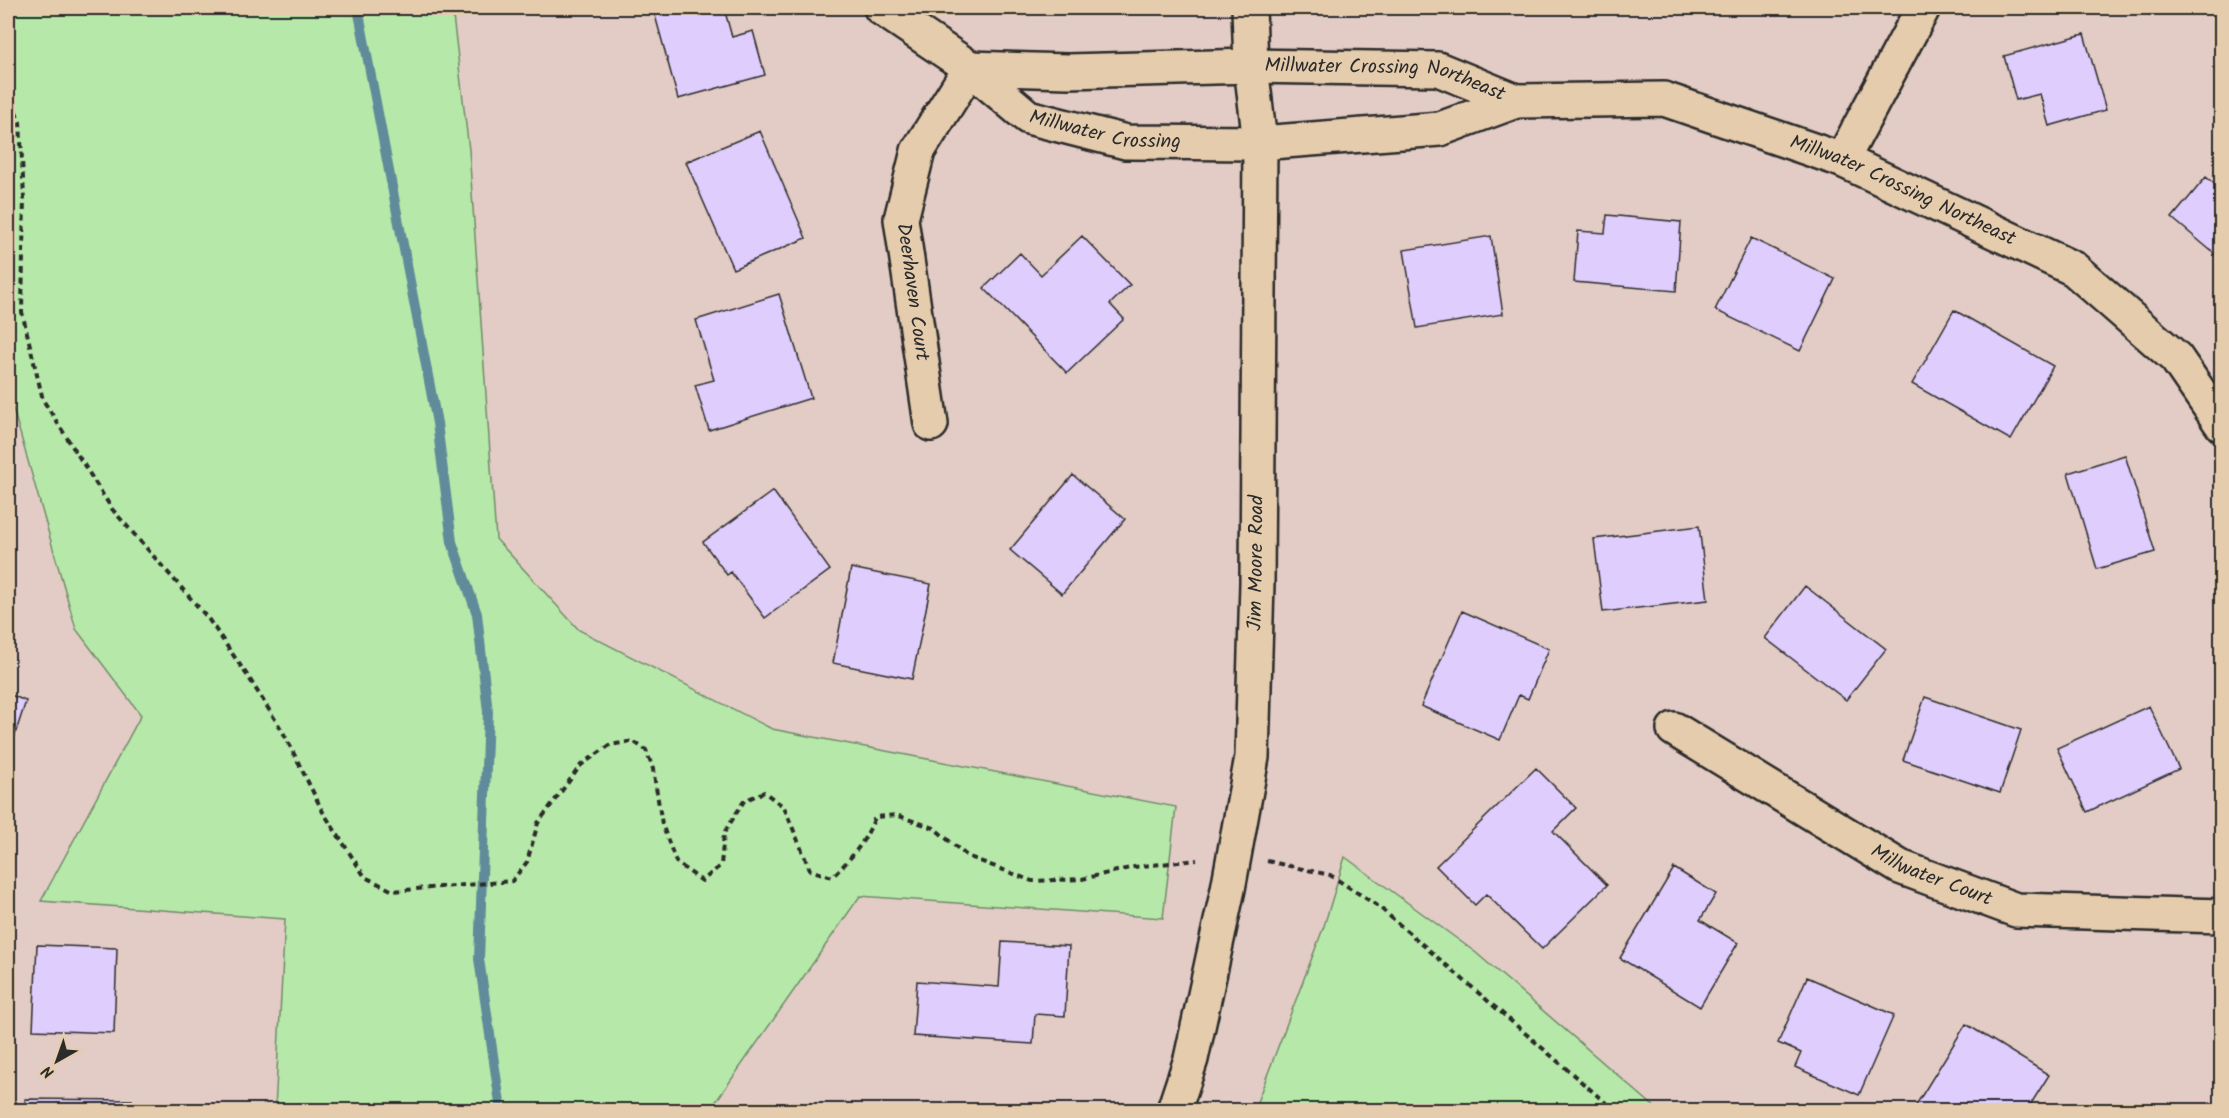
<svg xmlns="http://www.w3.org/2000/svg" width="2229" height="1118" font-family="Kalam,sans-serif">
<style>
.green{fill:#b6e9a9;stroke:#708a6a;stroke-width:1.5}
.lines{fill:none;stroke-linecap:round;stroke-linejoin:round}
.stream{stroke:#618b9b;stroke-width:10}
.building{fill:#dfcdfe;stroke:#2b2b2b;stroke-width:1.5}
.street-casing{stroke:#2b2b2b;stroke-width:38}
.secondary-casing{stroke:#2b2b2b;stroke-width:38}
.path{stroke:#2b2b2b;stroke-width:4;stroke-dasharray:6 4.5;stroke-linecap:butt}
.street{stroke:#e5ccad;stroke-width:33}
.secondary{stroke:#e5ccad;stroke-width:33}
.labels{text-anchor:middle;dominant-baseline:central;stroke-width:4.5;stroke-linejoin:round;paint-order:stroke}
.street-label{font-size:20px;fill:#2b2b2b;stroke:#e5ccad}
</style>
<rect width="100%" height="100%" fill="#e3ccc5"/>
<filter id="ink" filterUnits="userSpaceOnUse"><feTurbulence type="fractalNoise" baseFrequency=".0167" numOctaves="2"/><feDisplacementMap in="SourceGraphic" scale="12" xChannelSelector="R" yChannelSelector="G"/><feConvolveMatrix kernelMatrix="1 2 1 2 8 2 1 2 1" color-interpolation-filters="sRGB"/></filter>
<g filter="url(#ink)">
<path class="green" d="M8,8H452L469,150L496,539L579,630L772,729L1176,807L1163,918L860,896L710,1110H275L285,919L41,901L141,715L76,629L8,391Z
M1345,857L1475,952L1658,1110H1254L1324,926Z"/>
<g class="lines">
<path class="stream" d="M358,8L437,423L452,542L477,614L488,712L479,959L501,1110"/>
</g>
<path class="building" d="M653,8H724L732,37L753,31L765,75L678,99Z
M2084,34L2106,110L2049,126L2040,94L2016,100L2004,56Z
M760,131L806,238L733,269L686,162Z
M2206,177L2222,190V260L2172,218Z
M1607,215L1681,222L1676,291L1574,282L1578,231L1605,233Z
M1082,236L1130,285L1110,304L1124,319L1067,373L984,288L1020,253L1041,275Z
M1491,236L1503,314L1417,328L1404,250Z
M1751,238L1835,279L1800,351L1715,310Z
M779,294L811,398L709,430L695,385L714,380L696,320Z
M1954,310L2053,366L2011,440L1912,384Z
M2125,455L2155,552L2097,569L2068,473Z
M1073,475L1125,519L1062,594L1010,550Z
M773,491L830,570L765,618L731,572L727,575L703,542Z
M1699,526L1708,600L1603,612L1594,539Z
M851,568L931,584L912,679L833,663Z
M1805,586L1886,649L1846,700L1765,638Z
M1462,611L1549,649L1528,699L1519,695L1500,740L1421,706Z
M8,694L26,701L8,756Z
M1925,697L2021,730L2000,793L1903,760Z
M2149,706L2179,769L2087,812L2057,748Z
M1536,768L1576,808L1553,831L1607,885L1542,949L1486,894L1475,905L1436,866Z
M1674,868L1716,894L1700,920L1738,943L1700,1007L1620,958Z
M1002,942L1069,946L1065,1016L1035,1014L1033,1044L913,1036L917,981L999,987Z
M37,945L117,948L114,1033L33,1030Z
M1807,977L1894,1015L1859,1095L1795,1067L1801,1053L1778,1043Z
M1966,1024L2049,1075L2027,1110H1925L1916,1105Z
M25,1099L132,1100V1110H25Z"/>
<g class="lines">
<defs>
<g id="street">
<path id="s1" d="M881,8L970,68L1028,117L1126,142L1260,143L1440,129L1516,101L1664,99L1842,160L2074,269L2176,358L2222,425"/>
<path id="s2" d="M970,68L1068,71L1251,66L1438,69L1516,101"/>
<path d="M1842,160L1923,8"/>
<path d="M931,424L901,219L918,151L970,68"/>
<path id="s3" d="M1674,729L1900,867L2016,910L2222,916"/>
</g>
<g id="secondary">
<path id="s4" d="M1174,1110L1191,1059L1228,889L1252,757L1257,583L1260,143L1251,66L1249,8"/>
</g>
</defs>
<use href="#street" class="street-casing"/>
<use href="#secondary" class="secondary-casing"/>
<path class="path" d="M8,92L20,122L24,197L22,312L43,400L112,509L207,617L249,678L283,732L323,812L365,877L393,891L512,881L527,862L538,823L581,765L610,745L633,741L646,750L653,769L662,824L676,862L702,881L721,865L724,833L744,801L764,792L784,807L810,870L832,877C851,859 865,842 875,817L896,815L934,828L967,856L1032,881L1082,879L1134,867L1197,860
M1267,861L1330,875L1378,906L1614,1110"/>
<use href="#street" class="street"/>
<use href="#secondary" class="secondary"/>
</g>
</g>
<g class="labels">
<g class="street-label">
<text stroke="none"><textPath href="#s2" startOffset="417">Millwater Crossing Northeast</textPath></text>
<text stroke="none"><textPath href="#s1" startOffset="262">Millwater Crossing</textPath></text>
<text stroke="none"><textPath href="#s1" startOffset="1084">Millwater Crossing Northeast</textPath></text>
<text transform="translate(912 292) rotate(82)">Deerhaven Court</text>
<text stroke="none"><textPath href="#s4" startOffset="556">Jim Moore Road</textPath></text>
<text stroke="none"><textPath href="#s3" startOffset="297">Millwater Court</textPath></text>
</g>
</g>
<rect width="2229" height="1118" fill="none" stroke="#e5ccad" stroke-width="30"/>
<rect x="15" y="15" width="2199" height="1088" fill="none" stroke="#2b2b2b" stroke-width="2" filter="url(#ink)"/>
<g transform="translate(57 1061) rotate(220)" stroke="#e5ccad" stroke-width="4.5" paint-order="stroke">
<path d="M0-4.5L10 22L0 15L-10 22Z" fill="#2b2b2b"/>
<text y="-9" font-size="16" font-weight="bold" text-anchor="middle" fill="#2b2b2b">N</text>
</g>
</svg>
